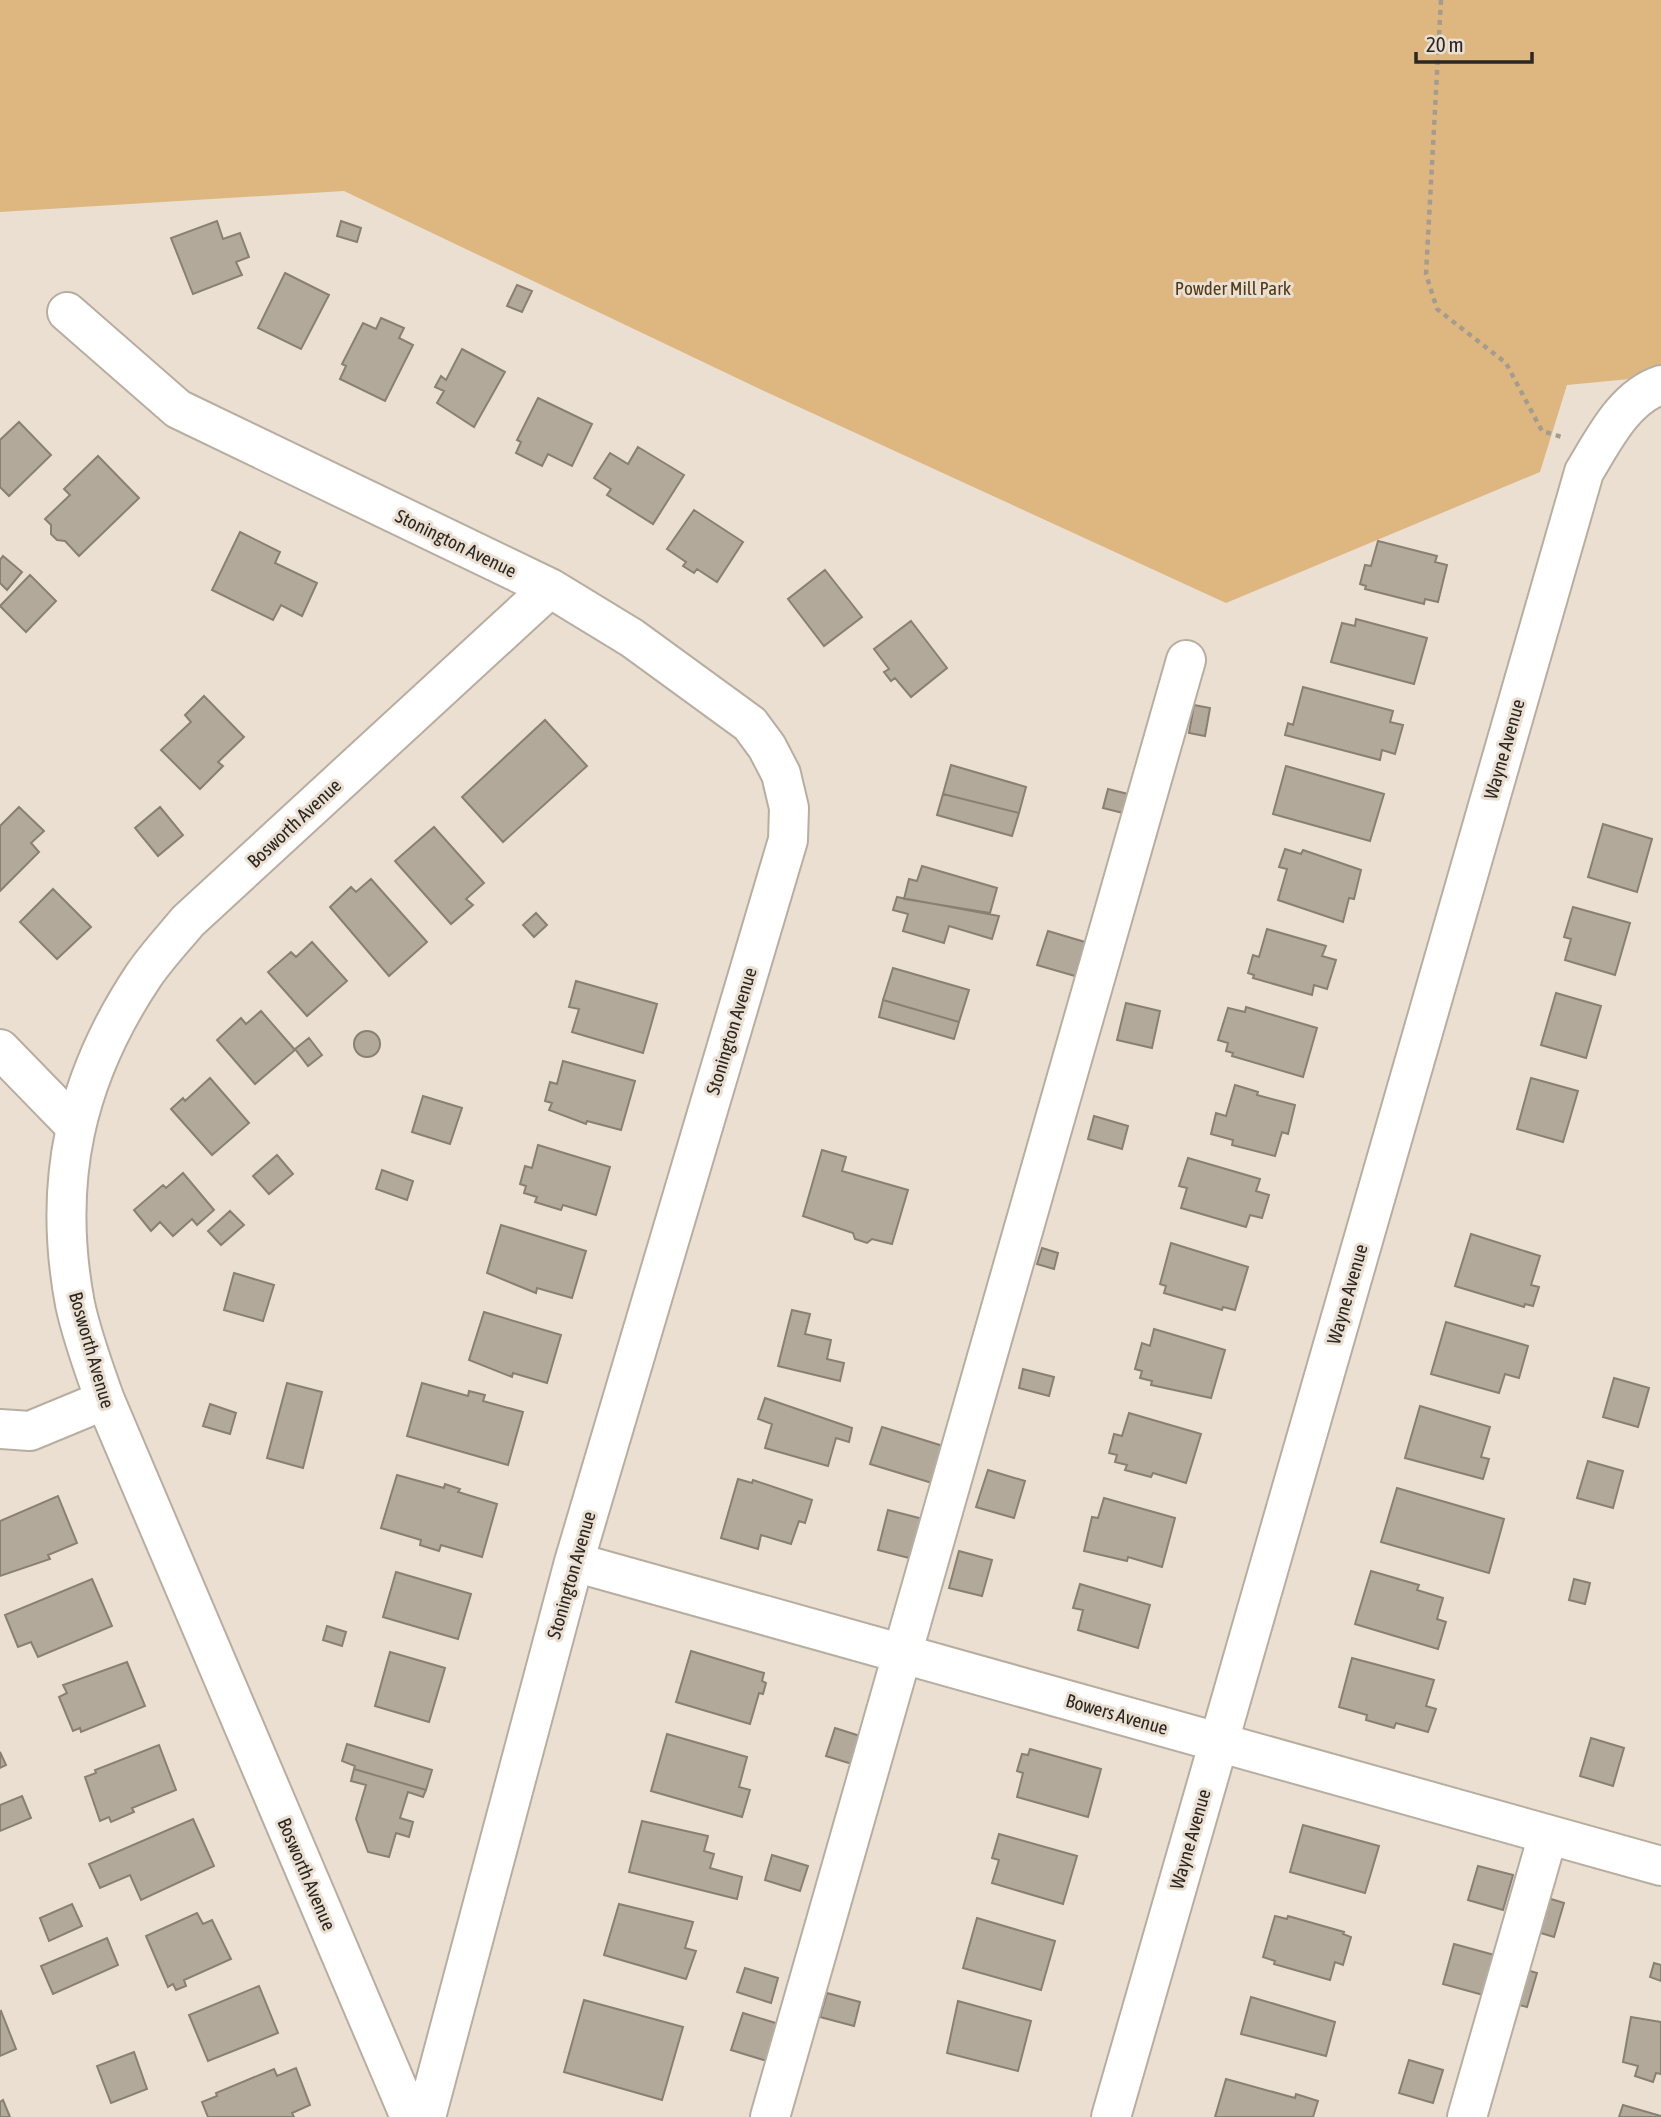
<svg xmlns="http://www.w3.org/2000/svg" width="1661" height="2117" font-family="'Asap Condensed',sans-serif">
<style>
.green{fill:#deb780}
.building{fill:#b3a99b;stroke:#897f73;stroke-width:2}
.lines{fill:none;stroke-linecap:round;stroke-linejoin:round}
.minor-casing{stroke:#b8aea0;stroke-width:42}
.path{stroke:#a49c91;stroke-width:4.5;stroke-dasharray:5 5;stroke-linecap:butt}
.minor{stroke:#fff;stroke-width:38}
.labels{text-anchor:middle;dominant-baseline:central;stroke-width:6;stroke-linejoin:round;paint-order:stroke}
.park-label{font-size:19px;fill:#513a18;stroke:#eadfd1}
.street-label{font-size:19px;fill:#2b2722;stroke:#eadfd1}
</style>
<rect width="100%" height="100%" fill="#eadfd1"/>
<path class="green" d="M0,0H1661V376L1567,385L1540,472L1226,603L764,391L344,191L0,212Z"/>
<path class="building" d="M217,221L223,239L240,233L249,257L236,262L242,275L193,294L171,238Z
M341,221L361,228L357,242L337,236Z
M285,273L329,295L301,349L258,328Z
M517,285L532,291L522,312L507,306Z
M381,318L404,328L399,338L413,345L385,401L340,379L346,366L342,364L363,323L376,329Z
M462,349L505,372L474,427L437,403L444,391L435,387L441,376L446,380Z
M538,398L592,424L572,466L548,454L542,466L516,453L521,442L517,440Z
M19,422L51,455L9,496L0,487V440Z
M638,447L684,475L653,524L607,495L611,489L594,478L610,453L628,464Z
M98,456L139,498L79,556L65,541L57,540L51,534V525L45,519L70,495L64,489Z
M694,510L743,542L717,582L697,569L694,573L683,566L686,562L667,549Z
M240,532L280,552L275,563L317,583L302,616L281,605L273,620L212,590Z
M1378,541L1437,556L1435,562L1447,565L1438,602L1425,599L1424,604L1365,589L1366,586L1360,584L1365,565L1371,566Z
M3,556L22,572L7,590L0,583V560Z
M825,570L862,617L824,646L788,599Z
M30,575L56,601L26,632L0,606Z
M1356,619L1427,638L1414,684L1331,662L1342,623L1355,626Z
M911,621L947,668L911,697L895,678L891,681L884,672L889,669L874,649Z
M1303,687L1393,711L1390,722L1403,725L1395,754L1382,750L1380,760L1285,735L1288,723L1293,725Z
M204,696L244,737L218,762L223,766L200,789L161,750L191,722L185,715Z
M1194,705L1210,708L1205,736L1189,733Z
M545,720L587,766L503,842L462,797Z
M951,765L1026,787L1019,813L943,794Z
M1286,766L1384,794L1370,841L1273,814Z
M1108,789L1128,794L1123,813L1103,808Z
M943,794L1019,813L1012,836L937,815Z
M19,807L44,831L31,843L39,852L0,891V826Z
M160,807L183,835L158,856L135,828Z
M1603,824L1652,839L1637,892L1588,877Z
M434,827L484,883L466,899L473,905L451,924L395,861Z
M1285,849L1301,854L1303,850L1361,870L1354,899L1349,898L1343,922L1278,900L1287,869L1279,867Z
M922,866L997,888L990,913L904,899L909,879L917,881Z
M371,879L427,942L389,976L330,907L351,887L356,892Z
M53,889L91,927L57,959L20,922Z
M897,897L999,916L992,939L949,926L944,943L903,931L908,914L893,910Z
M1573,907L1630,923L1615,975L1565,960L1571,939L1564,937Z
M536,913L547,925L534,937L523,925Z
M1267,929L1326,946L1322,956L1336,960L1327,989L1314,985L1312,995L1253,978L1254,975L1248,973L1253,955L1259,957Z
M1048,931L1085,942L1075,976L1037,965Z
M312,942L347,981L307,1016L268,972L291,952L296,957Z
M893,968L969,990L959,1022L883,1000Z
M576,981L657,1004L643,1053L572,1032L579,1009L569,1007Z
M1556,993L1601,1006L1586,1058L1541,1045Z
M883,1000L959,1022L954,1039L879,1017Z
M1126,1003L1160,1011L1152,1048L1117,1040Z
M1246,1007L1317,1028L1303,1077L1232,1056L1233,1053L1226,1051L1228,1043L1218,1040L1228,1008L1245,1012Z
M261,1011L295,1050L255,1084L217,1040L241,1018L246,1024Z
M354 1044a13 13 0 1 1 26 0a13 13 0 1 1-26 0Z
M309,1038L322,1055L308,1066L295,1049Z
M563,1061L635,1081L621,1130L587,1121L586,1124L549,1110L552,1103L545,1101L550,1082L557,1084Z
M210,1078L249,1123L212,1155L171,1109L183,1098L185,1101Z
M1531,1078L1578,1091L1563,1142L1517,1129Z
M1235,1085L1258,1092L1257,1095L1295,1105L1288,1134L1282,1132L1275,1156L1232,1145L1233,1140L1211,1134L1216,1113L1226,1116Z
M423,1096L462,1108L450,1144L412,1132Z
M1094,1116L1128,1126L1122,1149L1088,1139Z
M538,1145L610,1167L596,1215L563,1205L561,1210L535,1202L537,1197L524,1193L526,1186L520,1184L525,1166L532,1168Z
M822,1150L846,1157L842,1171L908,1190L892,1244L872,1239L867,1243L855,1239L853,1233L803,1216Z
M277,1155L293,1174L269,1194L253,1176Z
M1188,1158L1260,1179L1256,1191L1269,1195L1262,1218L1250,1215L1246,1227L1181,1208L1187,1188L1179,1186Z
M382,1170L413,1181L407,1200L376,1189Z
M183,1173L214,1210L197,1225L192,1219L173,1236L160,1222L151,1231L134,1210L163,1185L166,1188Z
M230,1211L244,1225L221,1245L208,1231Z
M501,1225L586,1251L572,1298L537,1288L536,1293L487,1273Z
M1471,1234L1540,1256L1531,1285L1539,1287L1533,1306L1525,1304L1524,1307L1455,1286Z
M1171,1243L1248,1267L1235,1310L1223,1307L1222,1310L1164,1293L1166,1286L1160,1284Z
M1042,1248L1058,1253L1054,1269L1037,1264Z
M234,1273L274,1285L263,1321L224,1310Z
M792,1310L810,1314L805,1334L831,1340L827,1359L844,1363L840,1381L778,1366Z
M484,1312L561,1335L547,1383L513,1373L512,1377L469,1360Z
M1446,1322L1528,1346L1519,1378L1505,1374L1499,1393L1431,1374Z
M1154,1329L1225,1350L1211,1398L1151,1385L1152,1381L1140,1378L1142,1371L1135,1369L1142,1343L1150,1346Z
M1023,1369L1054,1377L1049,1396L1019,1388Z
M1614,1378L1649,1388L1638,1427L1603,1417Z
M287,1383L322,1392L303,1468L267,1458Z
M422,1383L468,1396L469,1391L485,1395L483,1401L523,1412L508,1465L407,1436Z
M765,1398L852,1428L849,1442L836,1438L828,1466L765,1448L772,1424L758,1419Z
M210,1404L236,1413L230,1434L203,1426Z
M1420,1406L1490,1427L1481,1457L1489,1459L1483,1479L1405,1458Z
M1129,1413L1201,1434L1186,1483L1153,1473L1151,1477L1125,1470L1127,1465L1115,1462L1117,1455L1109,1453L1114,1434L1122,1436Z
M882,1427L943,1446L932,1483L870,1464Z
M1588,1461L1623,1471L1613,1508L1577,1498Z
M988,1470L1025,1481L1014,1518L976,1507Z
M397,1475L444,1488L445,1484L460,1489L458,1492L497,1504L482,1557L441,1545L439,1551L420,1545L421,1540L381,1528Z
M738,1479L752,1483L753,1480L812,1500L805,1523L799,1521L791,1544L761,1535L758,1549L721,1538Z
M1397,1488L1504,1519L1489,1573L1381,1542Z
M58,1496L77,1543L48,1555L50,1559L0,1576V1521Z
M1104,1498L1175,1518L1162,1567L1128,1557L1127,1561L1084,1551L1092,1517L1098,1518Z
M888,1510L923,1519L913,1559L878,1550Z
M959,1551L992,1560L982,1596L949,1588Z
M1371,1571L1419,1585L1417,1590L1443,1598L1437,1619L1446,1622L1438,1649L1355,1624Z
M396,1572L471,1594L458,1639L383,1617Z
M92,1579L112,1626L38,1657L31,1642L18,1647L5,1615Z
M1574,1579L1590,1583L1585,1604L1569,1600Z
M1080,1584L1150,1605L1138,1648L1078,1630L1083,1610L1073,1608Z
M327,1626L346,1632L342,1646L323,1640Z
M691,1651L764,1673L762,1681L766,1683L763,1694L759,1693L750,1724L676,1702Z
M390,1652L445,1668L429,1722L375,1706Z
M1352,1658L1434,1680L1426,1706L1436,1709L1428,1732L1396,1723L1394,1728L1366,1720L1367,1715L1339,1707Z
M127,1662L145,1706L81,1732L80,1728L73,1731L59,1697L67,1693L63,1685Z
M835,1728L860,1736L852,1764L826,1756Z
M667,1734L747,1757L739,1787L750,1790L742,1817L651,1791Z
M1591,1738L1624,1748L1613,1786L1580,1776Z
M347,1744L432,1770L426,1790L354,1769L355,1766L342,1761Z
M159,1745L176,1790L132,1808L134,1812L111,1822L109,1817L100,1821L85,1777L96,1773L95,1770Z
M1030,1749L1101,1769L1088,1817L1017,1797L1023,1773L1017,1771L1022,1754L1028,1755Z
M0,1752L6,1765L0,1768Z
M354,1769L426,1790L423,1797L408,1792L400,1818L413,1822L409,1837L396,1833L389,1857L368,1852L356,1819L366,1785L351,1781Z
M22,1796L31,1818L0,1831V1805Z
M193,1819L214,1866L141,1900L130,1875L100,1888L89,1864Z
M642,1821L708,1836L704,1851L714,1854L710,1868L742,1877L737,1899L629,1872Z
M1303,1825L1379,1846L1365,1893L1290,1872Z
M999,1834L1077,1856L1063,1904L992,1883L999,1860L992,1858Z
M772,1855L808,1866L800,1891L765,1880Z
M1478,1866L1513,1875L1503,1910L1468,1900Z
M1541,1896L1564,1903L1554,1937L1531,1930Z
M72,1904L82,1926L49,1941L40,1918Z
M619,1904L693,1922L685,1948L696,1951L686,1979L604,1955Z
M197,1913L203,1924L212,1920L231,1959L184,1980L186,1986L176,1990L173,1984L168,1987L146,1936Z
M1275,1916L1287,1919L1288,1916L1344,1932L1343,1934L1351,1937L1343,1965L1335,1962L1330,1980L1274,1964L1275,1961L1263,1957Z
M977,1918L1055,1941L1041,1990L963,1968Z
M107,1938L118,1965L53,1994L41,1966Z
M1454,1944L1498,1956L1487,1996L1443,1984Z
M1654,1963L1661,1965V1981L1650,1977Z
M1513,1966L1537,1973L1527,2007L1504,2001Z
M745,1968L778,1978L771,2003L737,1992Z
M259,1986L278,2033L208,2061L189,2015Z
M827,1993L860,2002L854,2026L820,2017Z
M1251,1997L1335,2022L1326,2056L1241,2034Z
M584,2000L683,2027L662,2100L564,2072Z
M958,2001L1031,2021L1018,2071L947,2053Z
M1,2011L16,2049L0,2056V2012Z
M743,2013L782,2025L770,2062L731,2050Z
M1631,2017L1661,2022V2074L1656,2073L1653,2082L1635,2076L1638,2066L1623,2062Z
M134,2052L147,2089L111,2103L97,2066Z
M1409,2060L1443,2070L1433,2103L1399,2093Z
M296,2068L310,2105L292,2113L294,2117H208L202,2102L217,2096L216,2093L274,2069L277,2076Z
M1226,2079L1295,2098L1296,2094L1318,2101L1313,2117H1215Z
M3,2100L10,2117H0V2102Z
M1623,2105L1661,2116V2117H1619Z"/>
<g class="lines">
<defs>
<path id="minor" d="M67,312L178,409L550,588L632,638L750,724L767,747L781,774L789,808L788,840L574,1562L426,2117
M0,1049L74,1125
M0,1429L30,1431L105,1400
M574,1562L1661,1866
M410,2117L105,1400C94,1369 82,1337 75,1304C52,1182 75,1078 144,975C157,956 173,939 188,921L550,588
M770,2117L1186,660
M1111,2117L1584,472C1603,441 1624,397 1661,385
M1467,2117L1548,1835"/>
</defs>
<use href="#minor" class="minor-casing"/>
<path class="path" d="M1441,0L1426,274L1437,309L1506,363L1542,431L1562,437"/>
<use href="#minor" class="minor"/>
</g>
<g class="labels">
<g class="park-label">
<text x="1233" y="288">Powder Mill Park</text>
</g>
<g class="street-label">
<text transform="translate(456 543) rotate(26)">Stonington Avenue</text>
<text transform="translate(1504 749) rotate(-74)">Wayne Avenue</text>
<text transform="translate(294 823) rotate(-43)">Bosworth Avenue</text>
<text transform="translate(731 1031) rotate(-73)">Stonington Avenue</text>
<text transform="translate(1347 1294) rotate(-74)">Wayne Avenue</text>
<text transform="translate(92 1350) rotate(74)">Bosworth Avenue</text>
<text transform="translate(571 1575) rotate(-74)">Stonington Avenue</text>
<text transform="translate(1117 1714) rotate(16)">Bowers Avenue</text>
<text transform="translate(1190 1839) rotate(-74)">Wayne Avenue</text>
<text transform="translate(307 1874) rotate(67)">Bosworth Avenue</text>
</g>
</g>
<path d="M1416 52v10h116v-10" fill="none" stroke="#2b2722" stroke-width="3.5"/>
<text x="1426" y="52" font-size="21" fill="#2b2722" stroke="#eadfd1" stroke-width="5" paint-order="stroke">20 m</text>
</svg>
